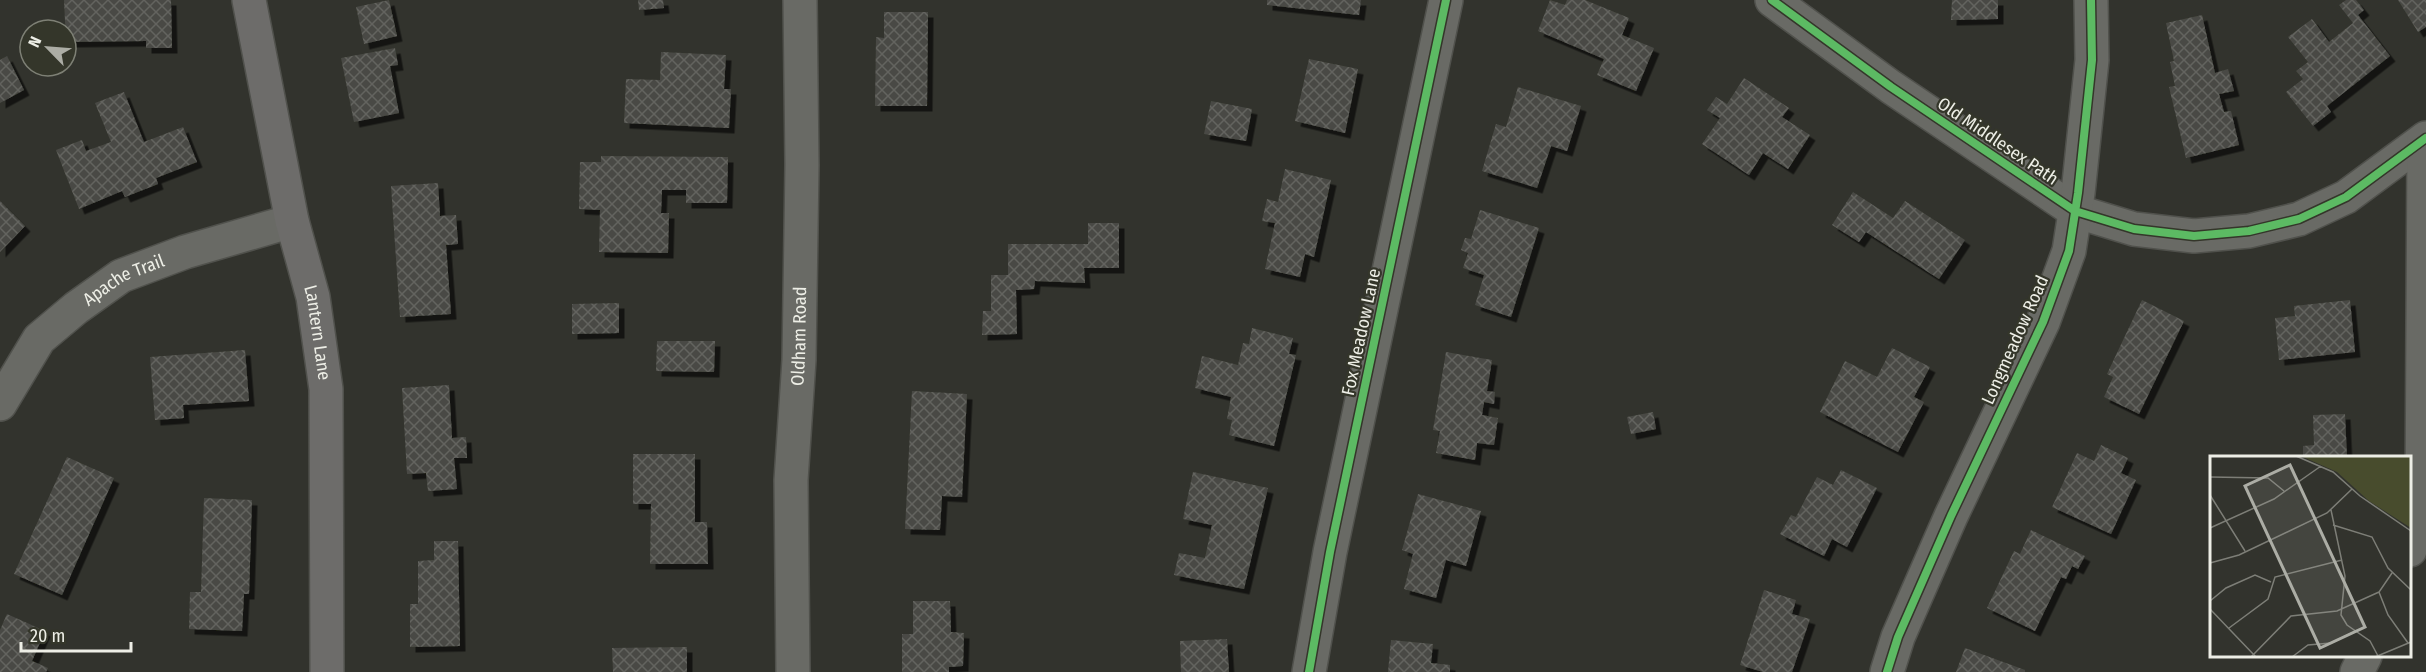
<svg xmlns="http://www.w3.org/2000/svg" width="2426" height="672" font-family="'Fira Sans Condensed',sans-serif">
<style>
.building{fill:url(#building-cross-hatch);filter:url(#shadow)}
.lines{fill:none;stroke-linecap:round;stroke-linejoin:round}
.street-casing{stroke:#50514c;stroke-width:36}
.secondary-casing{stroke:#50514c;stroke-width:36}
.street{stroke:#696a65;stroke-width:33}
.secondary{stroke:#6d6c6a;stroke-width:33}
.cycleway-casing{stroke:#34362a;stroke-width:11}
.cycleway{stroke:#5cba63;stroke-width:8}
.labels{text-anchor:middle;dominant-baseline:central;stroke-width:4.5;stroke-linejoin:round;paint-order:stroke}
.street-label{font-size:18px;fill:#edeee6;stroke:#34362a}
.inset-road{fill:none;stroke:#7d7e77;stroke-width:1.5}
.view{fill:#acada5;fill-opacity:0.15;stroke:#acada5;stroke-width:3}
.inset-edge{fill:none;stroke:#edeee6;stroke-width:3}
</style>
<defs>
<pattern id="building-cross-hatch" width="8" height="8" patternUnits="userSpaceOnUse" patternTransform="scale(1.5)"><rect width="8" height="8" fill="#494a44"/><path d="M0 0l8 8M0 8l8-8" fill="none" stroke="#64645f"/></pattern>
<filter id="shadow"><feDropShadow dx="5.5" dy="5.5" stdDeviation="0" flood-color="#0009"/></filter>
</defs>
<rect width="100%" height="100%" fill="#32332d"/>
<path class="building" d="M64,0H171L172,48H146V41L66,42Z
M389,0L397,36L364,44L356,7Z
M638,0H663L664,8L639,10Z
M1267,0H1361L1359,15L1267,5Z
M1550,0L1565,5L1567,0H1585L1629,18L1622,35L1654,48L1636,91L1597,75L1604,59L1538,31Z
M1952,0H1998V19L1951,20Z
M2346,0H2356L2364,10L2358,15L2390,56L2327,106L2331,112L2313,126L2286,92L2303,79L2296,71L2308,62L2288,37L2312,19L2329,42L2353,23L2339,5Z
M2398,0H2426V27L2418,32Z
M884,12H928L927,106H875L876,37L884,38Z
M2202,15L2215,73L2228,69L2234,91L2219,94L2224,112L2231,111L2239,145L2186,158L2169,87L2175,86L2170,62L2174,61L2166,23Z
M395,48L398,65L390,66L399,113L354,122L341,58Z
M661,52L726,55L724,89H731L729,128L624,123L626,79L660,80Z
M7,56L24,90L0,103V60Z
M1309,59L1358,69L1345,133L1295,121Z
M1744,78L1789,108L1782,117L1810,135L1788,169L1763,153L1749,175L1702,144L1720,118L1707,110L1716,97L1727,104Z
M1518,87L1581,106L1567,151L1551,146L1537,188L1482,171L1496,124L1506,127Z
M124,92L144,142L183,127L197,162L156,178L158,184L125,197L122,191L79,209L56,150L82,140L86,151L111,142L95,103Z
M1211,101L1252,109L1246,141L1204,134Z
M601,156L728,157L727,203H686V190H662L661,213H669L668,253L599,252L600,210L579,209L580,162H601Z
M1285,169L1331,180L1314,257L1305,254L1300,277L1265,269L1275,223L1262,221L1267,199L1278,202Z
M438,183L440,216L456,215L458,244L446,245L451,314L400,317L391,186Z
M1853,192L1893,218L1905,201L1965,240L1939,279L1866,232L1859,242L1832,225Z
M0,201L25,226L0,252Z
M1480,210L1539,228L1511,317L1475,305L1484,275L1463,268L1468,253L1461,250L1465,238L1471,239Z
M1088,223H1119V268H1084L1085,283L1035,281L1034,289L1016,290L1017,334L982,335L983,311H991V275H1008V244H1088Z
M2142,300L2184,321L2139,414L2104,397L2113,377L2107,374Z
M2350,300L2355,352L2279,360L2275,318L2295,316L2294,306Z
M619,303V333L572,334V304Z
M1252,328L1293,338L1289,354L1296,355L1274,446L1229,435L1232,420L1227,419L1231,397L1195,388L1202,356L1238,365L1243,343L1249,344Z
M657,341H715L714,372L656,371Z
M1892,348L1930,367L1914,397L1924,402L1898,452L1820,412L1845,361L1877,377Z
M245,350L249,401L183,405L184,418L155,420L150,357Z
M1446,352L1492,360L1487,391L1495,392L1494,404L1484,402L1482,415L1498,418L1494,445L1477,443L1475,460L1436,453L1440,431L1433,430Z
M449,385L452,438L466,437L467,458H454L457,489L428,491L426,473L407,474L402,388Z
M912,391L967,394L962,497L942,496L940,530L905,529Z
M1653,412L1656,429L1631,434L1627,417Z
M2345,414L2347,458H2303V446L2314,445L2313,415Z
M2101,445L2128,458L2121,473L2136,480L2111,534L2052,507L2077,453L2094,461Z
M633,454H695V522H707L708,564H650L651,504H633Z
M67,457L114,478L62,595L14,574Z
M1841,470L1877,488L1847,547L1832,539L1824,556L1780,534L1791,515L1796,517L1817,477L1833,485Z
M1193,472L1268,488L1244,589L1174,575L1179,553L1205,558L1212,525L1183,519Z
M1418,494L1481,511L1466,566L1446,560L1436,598L1404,589L1413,554L1402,550Z
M204,498L252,500L249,594H244L242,631L189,629L190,592H201Z
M2031,530L2085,556L2078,569L2072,566L2066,579L2061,577L2035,631L1987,608L2014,551L2020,554Z
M434,541H458L460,646L410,647V604H418V561L434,560Z
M1764,590L1796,600L1792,614L1810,619L1792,672H1763L1740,665Z
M913,601H950L951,632L964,633L963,666L949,667V672H902V634H913Z
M7,614L45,631L32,661L48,668L46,672H0V630Z
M1227,639L1229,672H1181L1180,641Z
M1391,640L1433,644L1431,663L1450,665V672H1388Z
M687,647V672H613L612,648Z
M1965,648L2025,670V672H1956Z"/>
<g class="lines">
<defs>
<g id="street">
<path d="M1772,0L1891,87L2075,211L2134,229L2194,236L2249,231L2299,219L2346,197L2426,138"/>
<path id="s1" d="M0,404L39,339L76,308L121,276L185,252L292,221"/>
<path d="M2410,550L2422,504L2424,140"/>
<path id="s2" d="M793,672L791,480L799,360L802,165L800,0"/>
<path d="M1309,672L1330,552L1446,0"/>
<path d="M1887,672L1898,637L1951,516L2043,322L2069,251L2078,193L2092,60L2091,0"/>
<path d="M2357,672L2365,656"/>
</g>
<g id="secondary">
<path id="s3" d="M249,0L292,221L313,297L326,389L327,672"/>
</g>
</defs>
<use href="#street" class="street-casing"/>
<use href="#secondary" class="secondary-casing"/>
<use href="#street" class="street"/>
<use href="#secondary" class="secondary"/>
<defs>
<path id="cycleway" d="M1772,0L1891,87L2075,211L2134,229L2194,236L2249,231L2299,219L2346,197L2426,138
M1309,672L1330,552L1446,0
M1887,672L1898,637L1951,516L2043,322L2069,251L2078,193L2092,60L2091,0"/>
</defs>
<use href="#cycleway" class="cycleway-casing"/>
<use href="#cycleway" class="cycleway"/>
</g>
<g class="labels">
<g class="street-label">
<text transform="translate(1998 141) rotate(34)">Old Middlesex Path</text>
<text stroke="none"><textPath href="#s1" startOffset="180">Apache Trail</textPath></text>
<text transform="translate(1361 332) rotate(-78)">Fox Meadow Lane</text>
<text stroke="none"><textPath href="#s3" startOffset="340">Lantern Lane</textPath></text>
<text stroke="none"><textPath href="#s2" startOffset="336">Oldham Road</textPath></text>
<text transform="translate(2015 340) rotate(-66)">Longmeadow Road</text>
</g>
</g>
<g transform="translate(2210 456)">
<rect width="201" height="201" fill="#32332d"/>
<path d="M91,0H201V72L159,45L127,16Z" fill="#484c2d"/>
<path class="inset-road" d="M86,0L123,16L150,40L201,75M0,21L58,22L74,35M0,39L35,95M121,54L135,120L131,159L137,169L160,185L168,200M123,69L162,81L178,112L201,134M0,72L64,43L111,10M0,107L29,99L117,57L142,33M182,117L169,136L178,159L198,187M0,145L16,132L45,119L61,126M0,153L46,201M19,172L58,143L65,121L132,104M41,201L81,160L127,155L169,136M82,201L98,189L121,187L146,175M165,201L201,186"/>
<path class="view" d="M80,9L155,171L110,192L35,30Z"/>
<rect width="201" height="201" class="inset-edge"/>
</g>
<g transform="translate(48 48) rotate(295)"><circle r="28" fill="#34362a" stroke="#7e8075" stroke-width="1.5"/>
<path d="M0-4.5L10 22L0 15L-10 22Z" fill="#acada5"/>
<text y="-9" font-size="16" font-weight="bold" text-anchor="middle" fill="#edeee6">N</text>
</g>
<path d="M21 642v9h110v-9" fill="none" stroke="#edeee6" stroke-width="3"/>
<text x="30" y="642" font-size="18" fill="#edeee6" stroke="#34362a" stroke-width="4.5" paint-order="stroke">20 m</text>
</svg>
